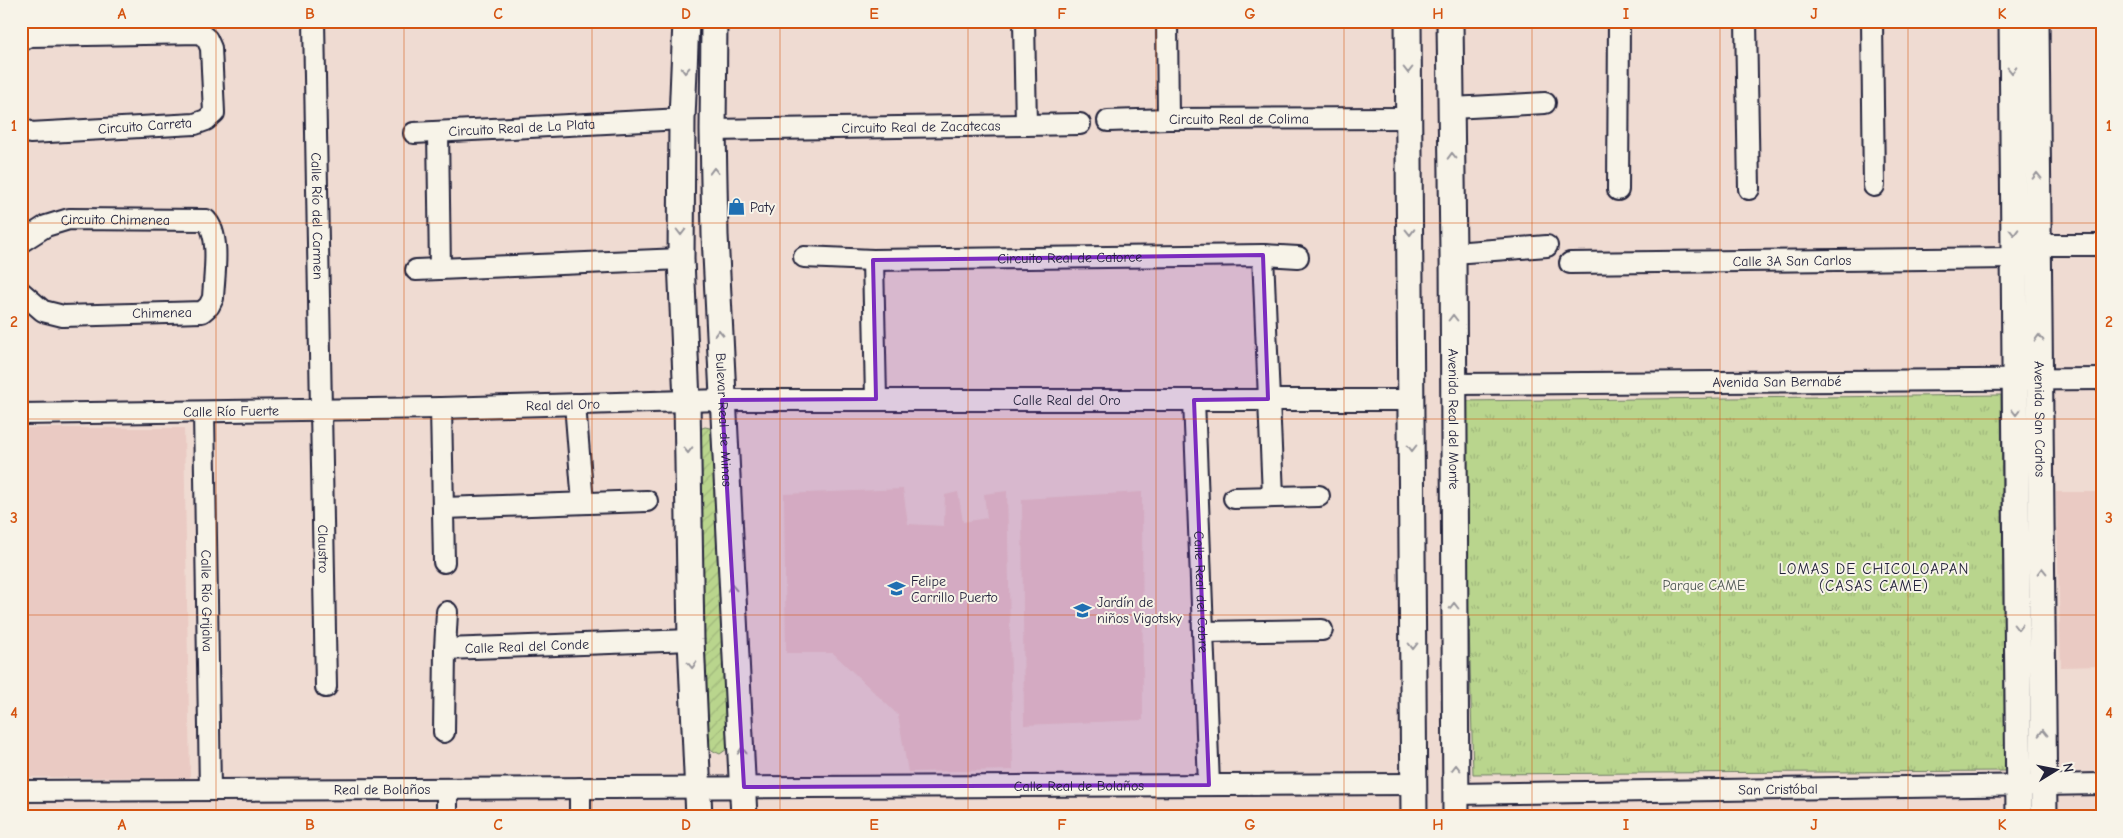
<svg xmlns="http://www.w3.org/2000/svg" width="2123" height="838" font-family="'Comic Neue',sans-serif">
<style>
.built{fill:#eacac3}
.park{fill:url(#park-tufts);stroke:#6e7c64}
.garden{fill:url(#garden-furrows);stroke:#6e7c64}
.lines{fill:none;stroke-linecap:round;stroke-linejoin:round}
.minor-casing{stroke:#22223b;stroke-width:24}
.tertiary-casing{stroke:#22223b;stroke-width:29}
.minor{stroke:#f7f3e8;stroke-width:20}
.tertiary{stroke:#f7f3e8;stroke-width:25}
.oneway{stroke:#97959a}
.marked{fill:#7b2cbf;fill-opacity:0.2;stroke:#7b2cbf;stroke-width:4;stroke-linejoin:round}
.grid{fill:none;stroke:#d45411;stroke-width:1;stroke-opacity:0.55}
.labels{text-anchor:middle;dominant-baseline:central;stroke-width:4;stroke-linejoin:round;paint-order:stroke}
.street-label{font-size:14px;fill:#22223b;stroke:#f7f3e8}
.poi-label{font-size:14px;fill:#22223b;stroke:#f7f3e8;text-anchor:start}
.park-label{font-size:14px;fill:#4f5854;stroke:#f7f3e8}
.neighbourhood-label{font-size:15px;letter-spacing:1px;fill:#22223b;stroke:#f7f3e8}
.neatline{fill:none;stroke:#d45411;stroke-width:2}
.grid-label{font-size:16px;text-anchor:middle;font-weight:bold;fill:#d45411}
</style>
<defs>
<pattern id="park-tufts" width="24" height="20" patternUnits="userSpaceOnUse" patternTransform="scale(1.25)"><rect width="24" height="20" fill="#b9d58d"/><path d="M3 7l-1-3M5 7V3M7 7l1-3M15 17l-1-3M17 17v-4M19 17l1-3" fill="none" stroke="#9fb77b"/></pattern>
<pattern id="garden-furrows" width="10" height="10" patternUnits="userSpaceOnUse" patternTransform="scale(1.25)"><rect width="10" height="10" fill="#b9d58d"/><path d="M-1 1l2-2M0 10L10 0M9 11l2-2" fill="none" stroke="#9fb77b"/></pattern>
</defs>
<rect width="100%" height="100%" fill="#efdbd2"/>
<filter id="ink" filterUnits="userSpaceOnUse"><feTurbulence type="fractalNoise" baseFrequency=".02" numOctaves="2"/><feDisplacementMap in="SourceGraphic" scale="10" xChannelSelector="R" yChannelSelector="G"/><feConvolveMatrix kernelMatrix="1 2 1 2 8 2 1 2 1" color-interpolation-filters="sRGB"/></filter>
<g filter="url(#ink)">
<path class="built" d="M21,428H184L190,778L22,777Z
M903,489L908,524L944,526L945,495L958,492L963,522L987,518L984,494L1007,491L1013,770L908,772L898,715L833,653H786L784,494Z
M1142,492L1143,720L1024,725L1022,499Z
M2056,492H2102V666L2061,667Z"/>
<path class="park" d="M2001,395L2005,771L1473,774L1463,401Z"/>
<path class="garden" d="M705,427L710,428L717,435L730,747L720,754L707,748L694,436L697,430Z"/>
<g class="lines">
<defs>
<g id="minor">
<path id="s1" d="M314,21L326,687"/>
<path d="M1024,21L1026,125"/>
<path d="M1167,21L1168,119"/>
<path d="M1746,21L1749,189"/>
<path d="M1872,21L1874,186"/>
<path d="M21,41L30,36L200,33L207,39L211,48L214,113L206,120L195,124L30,133L21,127"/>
<path d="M1452,108L1545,103"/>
<path id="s2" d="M1108,121L1168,119L1408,118"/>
<path id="s3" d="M713,130L1080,124"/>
<path d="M438,132L440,269"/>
<path id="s4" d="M414,133L682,119"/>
<path d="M1618,190L1619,21"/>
<path id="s5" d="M21,242L46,226L69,219L206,220C221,236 214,275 213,298L209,306L202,312L63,316L43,311L21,292"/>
<path d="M2038,245H2102"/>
<path d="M1453,253L1547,246"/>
<path d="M1263,255L1273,496"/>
<path id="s6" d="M804,257L873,260L1263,255L1298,257"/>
<path d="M873,260L876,399"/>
<path id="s7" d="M1570,263L2014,258"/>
<path d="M416,270L681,259"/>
<path id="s8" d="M1453,384L2102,379"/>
<path id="s9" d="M1194,400L1209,785"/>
<path d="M575,404L583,503"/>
<path d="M441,408L444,562"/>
<path id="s10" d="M204,412L210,790"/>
<path id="s11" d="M21,414L441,408L722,400H1411"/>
<path d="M1234,498L1319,496"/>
<path d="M444,508L647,501"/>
<path d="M1203,632L1322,630"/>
<path d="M445,649L447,612"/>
<path id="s12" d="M444,732L445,649L691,640"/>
<path d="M580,788V817"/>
<path d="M447,789V817"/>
<path id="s13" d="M21,791L1414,784"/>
<path id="s14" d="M1456,794L2102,784"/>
</g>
<g id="tertiary">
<path d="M686,21L682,119L681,259L687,402L691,640L699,817"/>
<path id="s15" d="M714,21L713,130L715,235L744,817"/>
<path d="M1408,21L1414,817"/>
<path id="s16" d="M1450,21L1453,253L1456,817"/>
<path d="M2012,21L2019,817"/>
<path id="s17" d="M2036,21L2044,817"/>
</g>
</defs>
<use href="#minor" class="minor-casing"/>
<use href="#tertiary" class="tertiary-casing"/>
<use href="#minor" class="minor"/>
<use href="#tertiary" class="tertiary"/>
</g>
<defs><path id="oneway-chevron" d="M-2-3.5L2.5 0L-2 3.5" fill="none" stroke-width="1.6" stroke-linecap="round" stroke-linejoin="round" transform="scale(1.25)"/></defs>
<g class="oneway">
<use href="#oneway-chevron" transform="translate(685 70) rotate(92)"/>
<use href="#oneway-chevron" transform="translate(1408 70) rotate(90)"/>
<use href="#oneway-chevron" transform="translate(2012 70) rotate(89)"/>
<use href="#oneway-chevron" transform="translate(1452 156) rotate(-91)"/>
<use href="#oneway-chevron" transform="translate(714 171) rotate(-91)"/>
<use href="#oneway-chevron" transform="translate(2037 176) rotate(-91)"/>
<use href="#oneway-chevron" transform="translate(681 232) rotate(90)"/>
<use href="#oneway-chevron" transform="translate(1410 232) rotate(89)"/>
<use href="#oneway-chevron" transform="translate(2014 232) rotate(89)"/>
<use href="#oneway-chevron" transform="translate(1453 318) rotate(-90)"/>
<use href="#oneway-chevron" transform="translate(719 333) rotate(-92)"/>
<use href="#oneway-chevron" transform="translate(2039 338) rotate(-91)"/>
<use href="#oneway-chevron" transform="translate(2016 412) rotate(90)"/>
<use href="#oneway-chevron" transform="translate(1412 448) rotate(90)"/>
<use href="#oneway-chevron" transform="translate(688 450) rotate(89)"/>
<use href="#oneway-chevron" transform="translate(2042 571) rotate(-91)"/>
<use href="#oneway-chevron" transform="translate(732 588) rotate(-93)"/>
<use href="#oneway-chevron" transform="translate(1454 606) rotate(-90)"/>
<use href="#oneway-chevron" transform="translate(2018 627) rotate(90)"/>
<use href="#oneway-chevron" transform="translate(1413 646) rotate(90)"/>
<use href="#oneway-chevron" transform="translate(692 665) rotate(88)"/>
<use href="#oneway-chevron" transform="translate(2043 733) rotate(-91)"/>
<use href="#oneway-chevron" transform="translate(742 751) rotate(-93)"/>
<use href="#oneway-chevron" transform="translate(1456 768) rotate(-90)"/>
</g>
</g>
<path class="marked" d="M1263,255L1268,399L1194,400L1209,785L744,787L722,400L876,399L873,260Z"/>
<path class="grid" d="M216,21V817M404,21V817M592,21V817M780,21V817M968,21V817M1156,21V817M1344,21V817M1532,21V817M1720,21V817M1908,21V817M21,223H2102M21,419H2102M21,615H2102"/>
<defs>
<symbol id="shop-bare" viewBox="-9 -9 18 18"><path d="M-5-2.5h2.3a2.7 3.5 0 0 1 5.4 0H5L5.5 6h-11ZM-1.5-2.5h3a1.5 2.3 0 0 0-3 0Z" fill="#1f6fb2" stroke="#f7f3e8" stroke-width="2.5" paint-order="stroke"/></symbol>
<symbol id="school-bare" viewBox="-9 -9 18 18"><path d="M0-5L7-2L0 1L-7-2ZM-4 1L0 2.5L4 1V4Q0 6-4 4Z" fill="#1f6fb2" stroke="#f7f3e8" stroke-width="2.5" paint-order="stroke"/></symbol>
</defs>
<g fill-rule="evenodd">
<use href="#shop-bare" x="724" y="194" width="25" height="25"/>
<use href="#school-bare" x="884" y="576" width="25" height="25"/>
<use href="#school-bare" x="1070" y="598" width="25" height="25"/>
</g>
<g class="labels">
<g class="street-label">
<text stroke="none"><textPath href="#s2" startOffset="131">Circuito Real de Colima</textPath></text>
<text transform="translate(145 126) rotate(-4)">Circuito Carreta</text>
<text stroke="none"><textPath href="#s3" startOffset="208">Circuito Real de Zacatecas</textPath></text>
<text stroke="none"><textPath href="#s4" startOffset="108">Circuito Real de La Plata</textPath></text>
<text stroke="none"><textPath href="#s1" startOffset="195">Calle Río del Carmen</textPath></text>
<text stroke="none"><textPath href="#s5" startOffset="100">Circuito Chimenea</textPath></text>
<text stroke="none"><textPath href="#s6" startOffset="266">Circuito Real de Catorce</textPath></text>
<text stroke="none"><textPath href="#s7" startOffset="222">Calle 3A San Carlos</textPath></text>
<text transform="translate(162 313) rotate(-1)">Chimenea</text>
<text stroke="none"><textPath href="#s8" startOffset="324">Avenida San Bernabé</textPath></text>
<text stroke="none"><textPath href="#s11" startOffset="1046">Calle Real del Oro</textPath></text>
<text stroke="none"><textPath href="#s11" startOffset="542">Real del Oro</textPath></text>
<text stroke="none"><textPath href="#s11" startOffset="210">Calle Río Fuerte</textPath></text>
<text stroke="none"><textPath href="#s15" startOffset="399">Bulevar Real de Minas</textPath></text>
<text stroke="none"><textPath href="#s16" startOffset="398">Avenida Real del Monte</textPath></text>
<text stroke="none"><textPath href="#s17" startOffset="398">Avenida San Carlos</textPath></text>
<text stroke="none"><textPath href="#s1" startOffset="528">Claustro</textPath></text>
<text stroke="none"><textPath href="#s9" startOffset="192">Calle Real del Cobre</textPath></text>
<text stroke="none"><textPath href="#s10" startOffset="189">Calle Río Grijalva</textPath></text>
<text stroke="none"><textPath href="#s12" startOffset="165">Calle Real del Conde</textPath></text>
<text stroke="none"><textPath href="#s13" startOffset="1058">Calle Real de Bolaños</textPath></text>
<text stroke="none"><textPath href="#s13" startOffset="361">Real de Bolaños</textPath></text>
<text stroke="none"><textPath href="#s14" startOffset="322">San Cristóbal</textPath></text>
</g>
<g class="poi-label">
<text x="750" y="207">Paty</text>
<text x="911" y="581">Felipe<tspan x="911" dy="16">Carrillo Puerto</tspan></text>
<text x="1097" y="602">Jardín de<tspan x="1097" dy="16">niños Vigotsky</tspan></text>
</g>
<g class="park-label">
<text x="1704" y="585">Parque CAME</text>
</g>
<g class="neighbourhood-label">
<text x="1874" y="569">LOMAS DE CHICOLOAPAN<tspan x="1874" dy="17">(CASAS CAME)</tspan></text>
</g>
</g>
<rect width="2123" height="838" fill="none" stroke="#f7f3e8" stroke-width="55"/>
<g transform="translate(2056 770) rotate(80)" stroke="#f7f3e8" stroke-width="4" paint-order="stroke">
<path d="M0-4L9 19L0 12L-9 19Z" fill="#22223b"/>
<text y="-8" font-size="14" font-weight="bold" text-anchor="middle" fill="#22223b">N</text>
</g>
<rect x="28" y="28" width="2068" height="782" class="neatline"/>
<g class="grid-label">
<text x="122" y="19">A</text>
<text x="310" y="19">B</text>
<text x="498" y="19">C</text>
<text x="686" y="19">D</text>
<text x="874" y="19">E</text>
<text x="1062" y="19">F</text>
<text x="1250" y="19">G</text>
<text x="1438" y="19">H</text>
<text x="1626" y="19">I</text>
<text x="1814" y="19">J</text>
<text x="2002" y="19">K</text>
<text x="14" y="131">1</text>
<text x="2109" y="131">1</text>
<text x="14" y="327">2</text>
<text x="2109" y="327">2</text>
<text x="14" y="523">3</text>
<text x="2109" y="523">3</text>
<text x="14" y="718">4</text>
<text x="2109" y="718">4</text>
<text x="122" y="830">A</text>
<text x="310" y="830">B</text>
<text x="498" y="830">C</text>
<text x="686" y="830">D</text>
<text x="874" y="830">E</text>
<text x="1062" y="830">F</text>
<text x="1250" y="830">G</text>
<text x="1438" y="830">H</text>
<text x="1626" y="830">I</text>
<text x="1814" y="830">J</text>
<text x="2002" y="830">K</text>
</g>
</svg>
